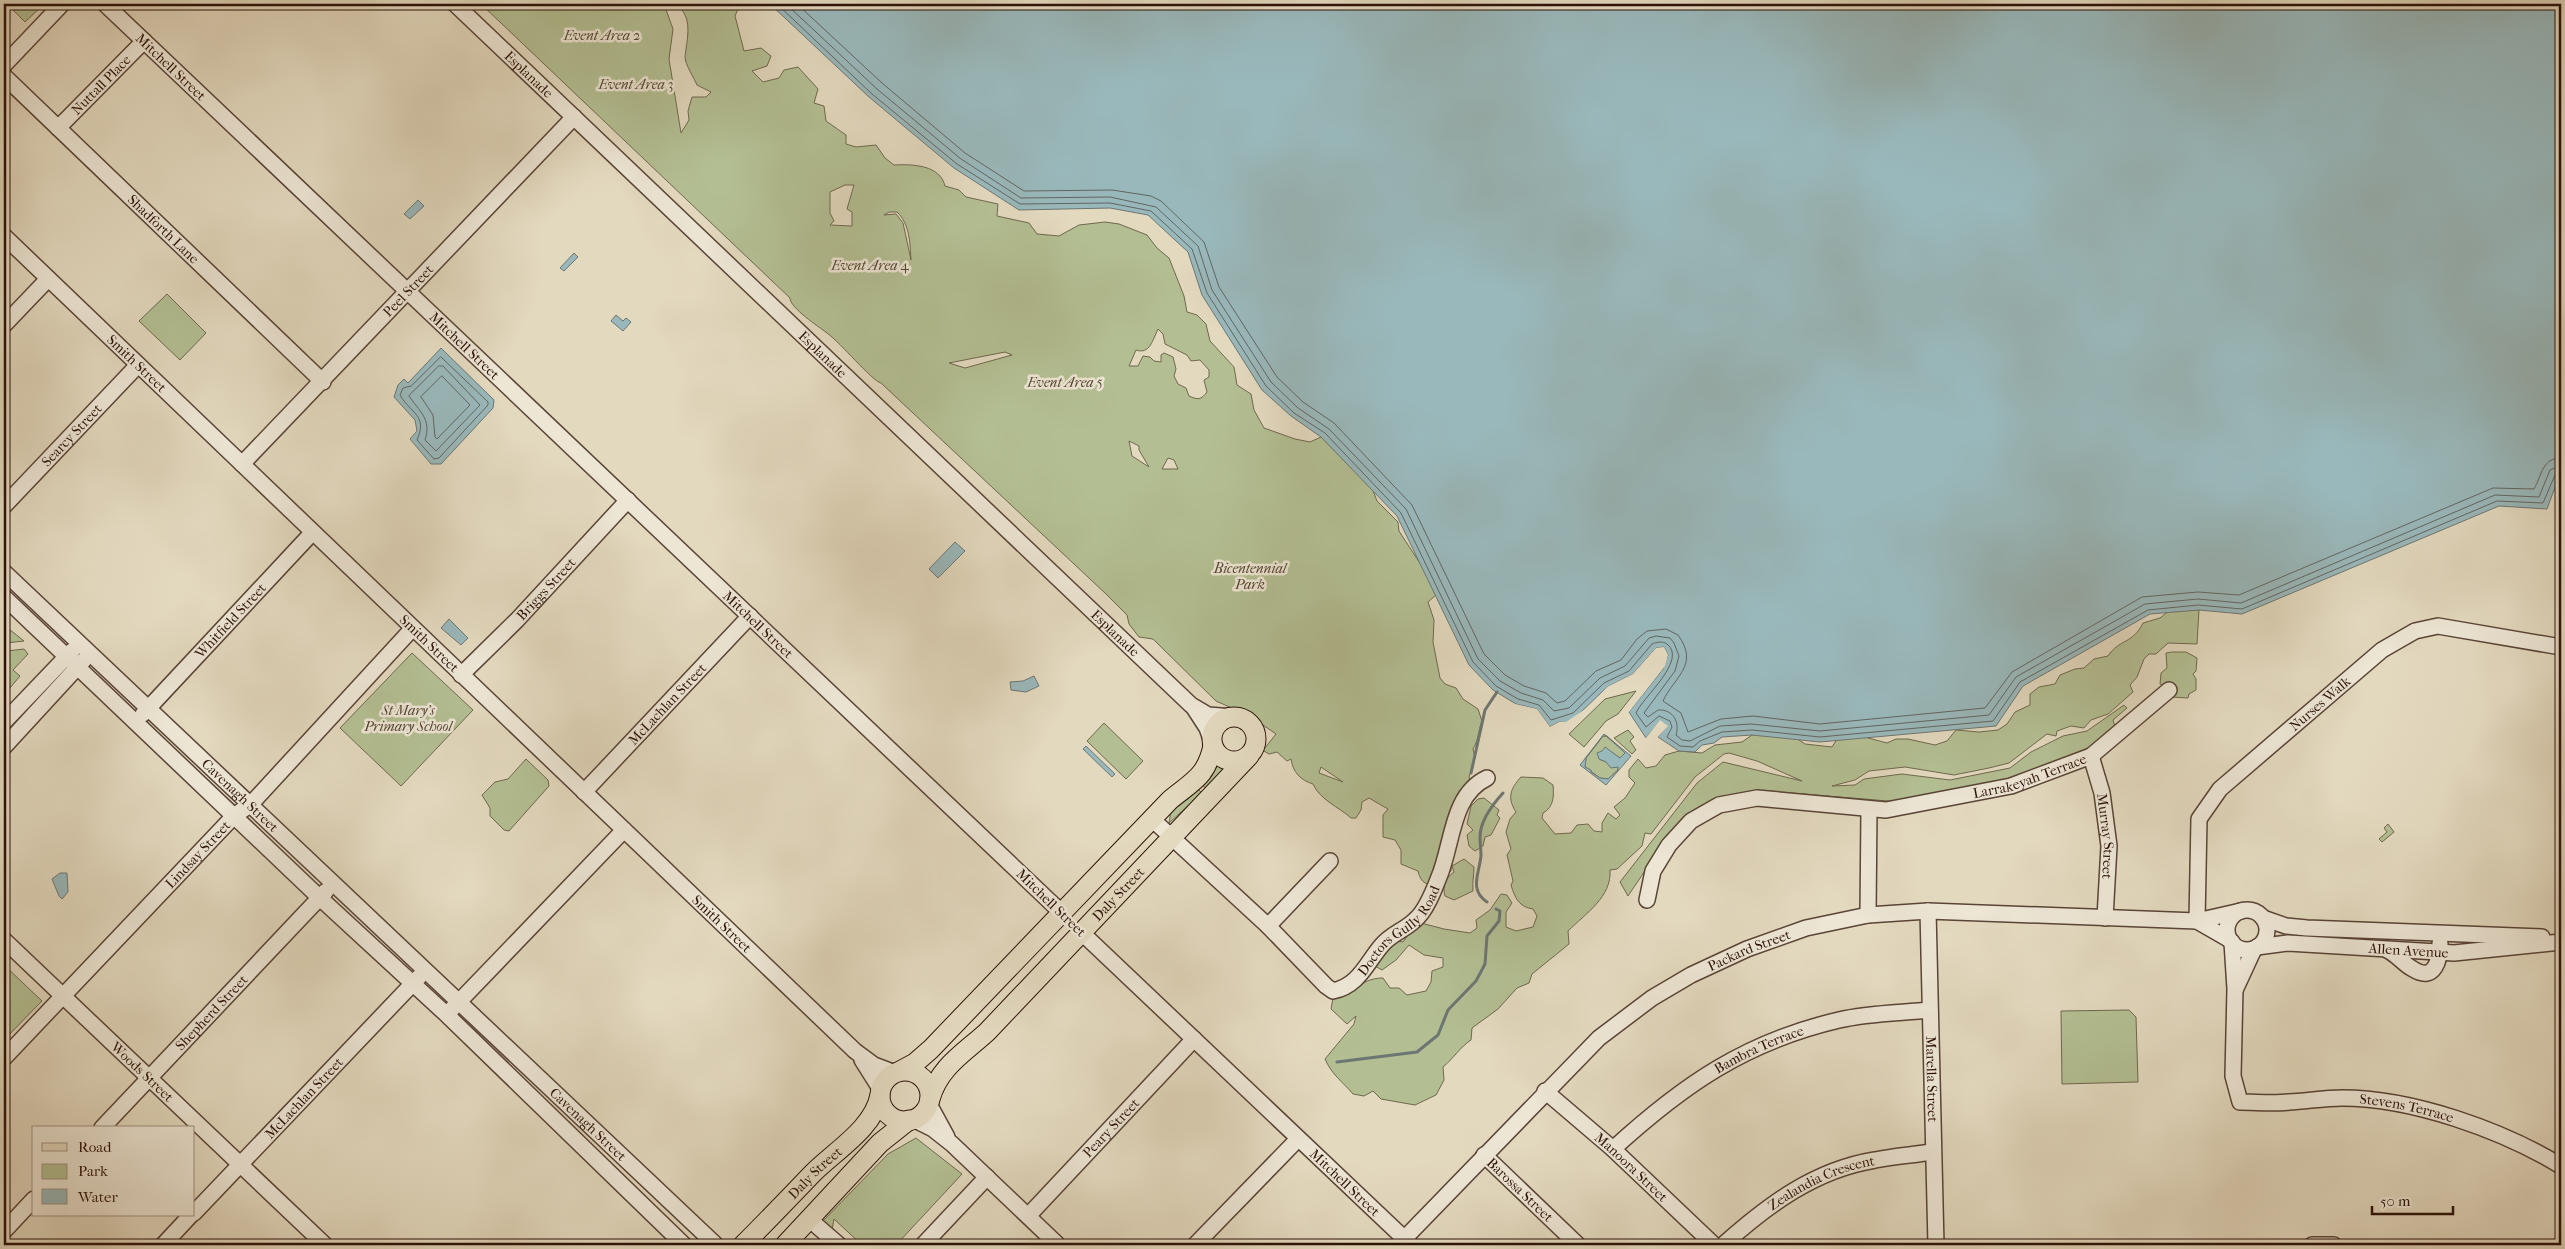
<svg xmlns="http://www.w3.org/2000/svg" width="2565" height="1249" font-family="'IM FELL French Canon',serif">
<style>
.green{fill:#b3bf93;stroke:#6f684e;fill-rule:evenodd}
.water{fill:#99b8bb;stroke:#6d7673;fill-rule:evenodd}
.pier{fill:#e3d9bf}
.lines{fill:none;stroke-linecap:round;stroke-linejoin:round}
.shore{stroke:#626562;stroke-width:1}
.stream{stroke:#6d7673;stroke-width:3}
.minor-casing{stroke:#594436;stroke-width:18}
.major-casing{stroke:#2b1208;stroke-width:21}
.minor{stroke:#ede6d5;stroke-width:15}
.major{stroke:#e3d9bf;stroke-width:19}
.labels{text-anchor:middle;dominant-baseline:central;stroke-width:5;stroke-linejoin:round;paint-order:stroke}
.park-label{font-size:14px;font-style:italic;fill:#544632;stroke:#ede6d5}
.street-label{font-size:14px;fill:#2b1208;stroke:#ede6d5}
</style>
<rect width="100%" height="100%" fill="#e3d9bf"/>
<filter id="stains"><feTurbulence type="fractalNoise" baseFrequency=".004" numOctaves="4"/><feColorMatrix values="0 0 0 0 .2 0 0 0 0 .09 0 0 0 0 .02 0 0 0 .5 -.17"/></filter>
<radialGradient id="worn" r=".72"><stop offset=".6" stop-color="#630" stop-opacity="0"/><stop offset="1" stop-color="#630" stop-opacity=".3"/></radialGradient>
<path class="green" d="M7,4H44L25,22Z
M481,4H664L673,29L669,59L681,133L689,120L688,111L692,97H706L711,92L697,85C694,78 685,64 685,57C687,38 694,16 675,4H740L735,16L744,51L761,48L771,56L767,66L752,71L763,82L779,78L784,70L798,67L818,89L814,103L824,106L826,121L846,135V144L856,147L876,145L885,158L894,165C913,164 940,165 945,186L959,190L966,197L998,204L997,216L1029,223L1037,234L1059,236L1079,225L1105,222L1119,224L1147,235L1157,248L1169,258L1184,296L1187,312L1197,315L1206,324L1210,341L1234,367L1237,385L1251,394L1254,410L1264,428L1295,439L1310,442L1321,437L1372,488L1377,501L1398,522L1399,531L1423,568L1436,595L1428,602L1434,620L1433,642L1440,678L1445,684L1456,688L1463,699L1478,709L1482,721C1478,731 1479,739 1473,749L1475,757L1469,777L1471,783L1466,814L1462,823L1451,830L1456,845L1451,864V871L1441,881L1440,886C1427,885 1421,884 1418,871L1401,864V850L1395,840L1383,837V815L1388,809L1369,798L1362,802L1361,810L1356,818H1351C1339,807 1320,800 1313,784C1300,780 1293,772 1291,759L1287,761L1277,752L1269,754L1264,751L1257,758L1276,734L1250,716L1216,701L1153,639L1139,637L1129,624L1127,615L1106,594L881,383C871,380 841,343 827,333C818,326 790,308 790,298ZM845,185H854L847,209L852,212V226L830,225L834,221L830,213V192ZM889,212H897C910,224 910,244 911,260L903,223L896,214L884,215ZM1158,329L1163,334L1165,344L1187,355L1191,361L1200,360L1209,370V377L1204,380L1207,392C1201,400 1198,400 1189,396L1186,388L1178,384L1174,376L1176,369L1173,357L1164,353L1161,355V362L1154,361L1150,357L1143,356L1138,366H1129L1136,350C1150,355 1153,339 1158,329ZM1005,352L1012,355L965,368L949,363ZM1129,441L1139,446V450L1149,467L1132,456ZM1168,458L1174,460L1178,469H1162ZM1321,767L1343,782L1319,773Z
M167,294L206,333L180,360L139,321Z
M2171,609L2199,610L2197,644L2168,643L2156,654H2149L2144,659L2137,677L2130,685L2133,692L2108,714L2091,720L2084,728L2071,726L2057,731L2056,736L2047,734L2009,763L1989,768L1954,775L1905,767L1869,771L1855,780L1832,786L1855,785L1864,779L1902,774L1950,780L2010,768L2031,752L2063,736L2087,731L2124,705L2127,708L2113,720L2116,730L2091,748L2011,780L1900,802L1767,791L1746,792L1725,796L1659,850L1628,896L1620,882L1697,783L1723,762L1802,781L1757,761L1729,753L1724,754L1695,777L1651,834L1645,833L1642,846L1617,869L1610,870C1612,897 1585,914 1568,931L1569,944L1532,974L1529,983L1517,988L1498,1009L1472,1028L1471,1040C1460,1047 1454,1058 1443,1067L1444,1080L1436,1095L1415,1105L1381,1099L1373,1091L1364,1096L1353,1094C1342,1081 1332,1075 1325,1059L1354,1024L1356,1016L1347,1024L1331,1009L1333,998C1353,997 1358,978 1383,978L1390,988H1399L1407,995L1426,991L1431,982L1432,971L1443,967V958L1424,955L1409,945L1396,960L1382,970L1373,965L1392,940L1403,942L1417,922L1444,929L1470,933L1477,928L1476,920L1490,910L1501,894L1507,895L1512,903L1506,912V927L1516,931L1533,927L1537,916L1533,909C1519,907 1515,898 1511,885L1513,881L1507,855L1511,849L1506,832L1510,819L1516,812C1507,798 1510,789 1521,777L1543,778L1553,785C1554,796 1554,807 1543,813L1542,818L1555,834L1571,833L1577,825L1588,824L1594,831L1602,832V823L1608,813L1616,819L1620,815L1614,807L1625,798L1635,783L1629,777V770L1638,759L1646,768L1656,766L1665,755L1679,751L1702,753L1715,745L1742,742L1752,735L1787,732L1805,744L1832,747L1839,736L1857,735L1887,743L1896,739H1908L1935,745L1947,741L1956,730L1979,732L1998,730L2007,724L2015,712L2030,705V694L2039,687L2055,684L2060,675L2075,669L2084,668L2094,659L2108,656C2119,639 2133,644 2143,623L2160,618Z
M4,625L24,641L6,643Z
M24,649L28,654L13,670L20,676L4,695L7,651Z
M2172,652H2186L2197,658L2196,671L2193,674L2196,679V690L2189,694L2188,698L2172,697L2167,687L2160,684L2161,673L2167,668L2166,653Z
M412,653L473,710L401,786L340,728Z
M1636,691L1618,714L1606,721L1584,747L1569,734L1605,699Z
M1104,723L1143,761L1126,779L1087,741Z
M1628,730L1634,737L1630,741L1636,750L1632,754L1614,738Z
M1603,736H1606L1626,753L1620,758L1611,752L1599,759L1618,767V770L1608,779L1600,778L1585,767L1586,758Z
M526,759L548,780L549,786L509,831L504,830L490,816V808L482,795L495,782L508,779Z
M1216,764L1225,769L1207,789L1202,785Z
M1198,789L1202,793L1169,823L1171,811Z
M1484,798L1499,810L1497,815L1500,818L1491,835L1485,837L1483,846L1475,851L1469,846L1467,835L1473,830L1467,824L1471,806L1478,799Z
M2388,824L2394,832L2382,842L2379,839L2387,832L2384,828Z
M1464,859L1474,867C1474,876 1472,882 1473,891L1454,900L1445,896C1442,885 1446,878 1454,872L1452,866Z
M4,965L42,1001L4,1040Z
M2129,1010L2136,1017L2138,1082L2062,1084L2061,1011Z
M916,1138L962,1174L896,1245H862L834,1219L832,1230L819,1225L888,1154Z"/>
<path class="water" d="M770,4H2561V471L2547,509L2499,506L2242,614L2199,610L2150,614L2023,686L1996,726L1820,742L1752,735L1722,737L1714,743L1702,745L1695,752L1679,751L1658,737L1667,726L1660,721L1646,738L1629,712L1663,669L1668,655L1664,647L1656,648L1633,674L1607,687L1576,717L1566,723L1559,722L1550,727L1537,709L1516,704L1493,690L1469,665L1397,516L1321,437L1291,416L1262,390L1202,295L1188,252L1148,215L1110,208L1019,210L954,168L869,97Z
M418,200L424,206L410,219L404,214Z
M574,253L578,257L564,271L560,268Z
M616,315L623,321L626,318L631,322L623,331L611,321Z
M441,348L494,400L493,408L441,464H431L410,439L417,431L415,420L394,397L398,385L404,379L408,383Z
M955,542L965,551L938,578L929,569Z
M449,619L468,638L461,645L441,628Z
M1034,676L1039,686L1026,692L1011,690L1010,682L1023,681Z
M1604,734L1631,756L1606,785L1580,765ZM1603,736H1607L1625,753L1620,758L1605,747L1602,751L1597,753L1599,759L1606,762L1611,768L1618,767V770L1608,779L1600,778L1591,772V770L1585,767L1586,758Z
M1086,746L1115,774L1112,777L1083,749Z
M60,873H67L68,892L62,899L59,896L52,879Z"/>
<path class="pier" d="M1664,647L1668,655L1665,666L1629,712L1628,710L1663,665L1665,655L1663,650H1657L1635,676L1608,689L1591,707L1566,725L1560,724L1549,730L1536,712L1511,703L1537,709L1550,727L1559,722H1566L1590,706L1607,687L1633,674L1656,648Z
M1660,720L1668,726L1656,739L1655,736L1664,726L1661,724L1648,739L1646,738Z"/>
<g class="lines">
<path class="shore" d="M777,4L872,94L957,164L1020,204L1110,203L1151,211L1192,249L1207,293L1266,386L1294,413L1325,433L1401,513L1473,662L1496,686L1518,699L1539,705L1551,720L1573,713L1604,683L1629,671L1652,644C1656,642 1663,641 1667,644C1688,660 1642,698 1636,713L1646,727L1659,716L1670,721L1672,727L1667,737L1680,746L1693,747L1700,741L1722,732L1752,730L1820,737L1993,721L2020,682L2148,610L2198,605L2242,609L2497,501L2543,503L2555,475L2561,471
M786,4L877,89L961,159L1021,198L1110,197L1156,207L1198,246L1212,290L1271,382L1298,408L1329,429L1406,509L1478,659L1500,681L1521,693L1543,700L1554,711L1569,708L1600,678L1625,666L1649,638L1656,636L1670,638L1674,643L1679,656L1675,671L1644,713L1648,717L1658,710C1673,709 1680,722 1676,735L1682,740L1690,741L1720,726L1751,724L1820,731L1989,715L2016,677L2145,604L2198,599L2241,603L2495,495L2539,497L2550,470L2561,465
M797,4L882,83L965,153L1024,191L1112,190L1151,196L1161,201L1204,242L1219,287L1277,377L1303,402L1334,423L1412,505L1484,654L1505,675L1524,686L1546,693L1557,703L1565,701L1596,671L1621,660L1637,639L1647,631L1666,629L1678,635C1700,665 1674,677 1663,701L1681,713L1688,732L1721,719L1753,716L1820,724L1985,708L2012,672L2142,597L2198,592L2239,595L2493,488L2534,489C2542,475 2542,458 2561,458
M441,357L488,402V405L439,458L434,459L417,440C428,415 411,414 400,395L403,388L411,386Z
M439,366H443L480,405L436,451L425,440C432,419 419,411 409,396Z
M442,376L470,405L437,439L435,437L433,415L421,397Z"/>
<path class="stream" d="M1471,773L1485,710L1497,692
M1487,902C1469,890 1479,874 1481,856C1481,850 1480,843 1480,837C1480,821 1493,804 1503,793
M1337,1062L1417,1052L1438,1035L1448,1010L1476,981L1485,964L1487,936L1499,921L1500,911L1496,909"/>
<defs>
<g id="minor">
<path id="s1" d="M105,4L1062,913"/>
<path id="s2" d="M455,4L1191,705L1208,715L1234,717"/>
<path d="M4,65L62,4"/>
<path id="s3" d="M4,76L323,382"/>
<path id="s4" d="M58,128L144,41"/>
<path id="s5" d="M4,236L855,1051L874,1065L895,1073"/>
<path d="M4,325L48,279"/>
<path id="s6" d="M242,464L574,117"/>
<path id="s7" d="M4,506L138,365"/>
<path id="s8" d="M4,572L716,1245"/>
<path d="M4,597L320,898L447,1015L684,1245"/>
<path id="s9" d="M461,675L517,620L628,500"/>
<path d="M1194,708L1207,728L1212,742"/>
<path id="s10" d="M143,714L312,533"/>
<path d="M4,722L72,651"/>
<path d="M4,747L84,660"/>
<path id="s11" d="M2091,756L2102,793L2109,846L2105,918"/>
<path id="s12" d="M584,792L750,616"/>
<path id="s13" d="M1153,820L1268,926L1326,986L1333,991C1359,986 1367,962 1382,945C1391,934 1405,930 1415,920C1426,911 1434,890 1439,877C1453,844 1451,795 1487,778"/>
<path id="s14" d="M1647,900L1653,871L1669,845L1691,821L1719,805L1757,798L1886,810L2011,786L2091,756L2169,690"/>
<circle cx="2247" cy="930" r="20"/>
<path id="s15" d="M1928,911L1936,1245"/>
<path d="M1868,915L1869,809"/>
<path d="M2263,918L2286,926L2307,928L2542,937"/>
<path id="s16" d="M2197,921L2199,819L2220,789L2382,650L2415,631L2438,626L2561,647"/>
<path d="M2197,921L2230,940"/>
<path d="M1268,926L1330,861"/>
<path id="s17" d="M1081,932L1410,1244"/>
<path id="s18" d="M4,940L325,1245"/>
<path id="s19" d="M2232,942L2235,989L2233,1076L2240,1102C2256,1102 2273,1104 2289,1102C2307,1101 2325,1098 2342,1098C2412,1098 2502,1130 2561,1166"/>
<path id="s20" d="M2257,947L2288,943L2454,953L2561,942"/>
<path d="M2387,950C2398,955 2403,964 2413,969C2435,983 2440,959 2440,943"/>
<path d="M2236,988L2254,949"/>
<path d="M452,1009L624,830"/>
<path id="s21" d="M4,1058L234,816L251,804L412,629"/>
<path d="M862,1060L881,1090"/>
<path id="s22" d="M1545,1091L1613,1149L1714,1245"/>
<path d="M929,1104L947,1137"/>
<path d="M913,1119L933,1129L952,1144L1058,1245"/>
<path id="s23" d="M102,1128L326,891"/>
<path id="s24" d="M1613,1149C1683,1085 1745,1042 1839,1020C1868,1013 1900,1013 1930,1010"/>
<path id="s25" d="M1484,1155L1578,1245"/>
<path id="s26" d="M194,1213L419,977"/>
<path id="s27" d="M1028,1216L1194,1039"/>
<path d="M809,1219L839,1245"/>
<path d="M4,1231L34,1199"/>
<path id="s28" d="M1404,1239L1599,1038L1652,998L1691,975L1747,949L1806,928L1868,915L1928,911L2197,921L2241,911"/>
<path d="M163,1245L191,1215"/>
<path d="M923,1245L987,1177"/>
<path d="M1195,1245L1298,1139"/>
<path id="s29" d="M1723,1245C1768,1205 1814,1170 1875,1160C1894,1156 1913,1155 1932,1152"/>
<path d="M2312,1245H2334"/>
</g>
<g id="major">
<circle cx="1234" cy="739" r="22"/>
<path d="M900,1071L915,1063L931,1049L1170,800C1193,781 1206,777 1213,746"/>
<circle cx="905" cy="1096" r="25"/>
<path id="s30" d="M930,1099C939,1067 964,1053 987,1032L1249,756"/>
<path id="s31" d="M743,1245C767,1221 790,1197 813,1173C836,1150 874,1128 880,1095"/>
<path d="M785,1245L880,1143L909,1120"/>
</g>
</defs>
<use href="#minor" class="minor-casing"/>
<use href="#major" class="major-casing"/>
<use href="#minor" class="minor"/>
<use href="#major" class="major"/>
</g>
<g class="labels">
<g class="park-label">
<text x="602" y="35">Event Area 2</text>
<text x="636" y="84">Event Area 3</text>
<text x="870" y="265">Event Area 4</text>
<text x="1065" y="382">Event Area 5</text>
<text x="1250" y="568">Bicentennial<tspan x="1250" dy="16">Park</tspan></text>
<text x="408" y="710">St Mary's<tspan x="408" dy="16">Primary School</tspan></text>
</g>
<g class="street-label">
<text stroke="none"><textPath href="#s1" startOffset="91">Mitchell Street</textPath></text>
<text stroke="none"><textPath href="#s2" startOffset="102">Esplanade</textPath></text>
<text stroke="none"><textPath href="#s4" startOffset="61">Nuttall Place</textPath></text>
<text stroke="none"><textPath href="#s3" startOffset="221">Shadforth Lane</textPath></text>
<text stroke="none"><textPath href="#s6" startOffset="240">Peel Street</textPath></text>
<text stroke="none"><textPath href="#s1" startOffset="496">Mitchell Street</textPath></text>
<text stroke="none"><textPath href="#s2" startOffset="508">Esplanade</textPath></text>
<text stroke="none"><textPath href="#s5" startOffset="184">Smith Street</textPath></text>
<text stroke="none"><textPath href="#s7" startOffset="98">Searcy Street</textPath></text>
<text stroke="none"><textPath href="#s9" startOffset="121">Briggs Street</textPath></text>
<text stroke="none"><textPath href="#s10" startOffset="128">Whitfield Street</textPath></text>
<text stroke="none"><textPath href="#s1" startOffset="901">Mitchell Street</textPath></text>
<text stroke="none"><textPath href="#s2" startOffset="912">Esplanade</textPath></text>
<text stroke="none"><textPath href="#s5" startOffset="589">Smith Street</textPath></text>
<text stroke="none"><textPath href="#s16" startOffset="270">Nurses Walk</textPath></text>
<text stroke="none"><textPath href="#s12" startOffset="121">McLachlan Street</textPath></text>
<text stroke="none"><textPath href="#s14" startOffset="441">Larrakeyah Terrace</textPath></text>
<text stroke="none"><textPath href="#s8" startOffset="325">Cavenagh Street</textPath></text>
<text stroke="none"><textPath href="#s11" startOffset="82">Murray Street</textPath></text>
<text stroke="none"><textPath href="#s21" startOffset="281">Lindsay Street</textPath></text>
<text stroke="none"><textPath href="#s30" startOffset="280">Daly Street</textPath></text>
<text transform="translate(1051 903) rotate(44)">Mitchell Street</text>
<text stroke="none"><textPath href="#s5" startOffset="994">Smith Street</textPath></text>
<text stroke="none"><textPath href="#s13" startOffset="340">Doctors Gully Road</textPath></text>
<text stroke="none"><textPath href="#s20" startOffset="152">Allen Avenue</textPath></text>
<text stroke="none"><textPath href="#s28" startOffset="455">Packard Street</textPath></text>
<text stroke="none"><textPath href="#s23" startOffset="159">Shepherd Street</textPath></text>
<text stroke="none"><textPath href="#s24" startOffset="178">Bambra Terrace</textPath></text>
<text stroke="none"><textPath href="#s18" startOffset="191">Woods Street</textPath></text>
<text stroke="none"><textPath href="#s15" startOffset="168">Marella Street</textPath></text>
<text stroke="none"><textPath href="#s26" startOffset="159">McLachlan Street</textPath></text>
<text stroke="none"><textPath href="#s19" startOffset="329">Stevens Terrace</textPath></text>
<text stroke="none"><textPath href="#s8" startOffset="804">Cavenagh Street</textPath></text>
<text stroke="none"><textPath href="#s27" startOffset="121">Peary Street</textPath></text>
<text stroke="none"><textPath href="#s22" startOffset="115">Manoora Street</textPath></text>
<text stroke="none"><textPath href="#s31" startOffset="102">Daly Street</textPath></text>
<text stroke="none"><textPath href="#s17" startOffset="364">Mitchell Street</textPath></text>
<text stroke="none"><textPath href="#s29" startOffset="118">Zealandia Crescent</textPath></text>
<text stroke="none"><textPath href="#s25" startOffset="50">Barossa Street</textPath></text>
</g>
</g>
<rect width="2565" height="1249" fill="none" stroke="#e3d9bf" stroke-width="20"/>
<rect x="5" y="5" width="2555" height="1239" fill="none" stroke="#2b1208" stroke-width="2.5"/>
<rect x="10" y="10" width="2545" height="1229" fill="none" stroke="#2b1208"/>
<rect x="32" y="1126" width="162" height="90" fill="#ede6d5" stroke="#9f9183"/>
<rect x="42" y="1143" width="25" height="8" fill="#e3d9bf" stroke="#9f9183"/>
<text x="78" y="1152" font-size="15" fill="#2b1208">Road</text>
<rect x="42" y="1164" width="25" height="15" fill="#b3bf93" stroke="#9f9183"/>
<text x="78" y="1176" font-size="15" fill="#2b1208">Park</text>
<rect x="42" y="1189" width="25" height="15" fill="#99b8bb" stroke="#9f9183"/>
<text x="78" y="1202" font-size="15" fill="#2b1208">Water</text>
<path d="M2372 1206v8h81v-8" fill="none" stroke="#2b1208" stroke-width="2.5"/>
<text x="2380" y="1206" font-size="15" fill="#2b1208" stroke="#ede6d5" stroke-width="4" paint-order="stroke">50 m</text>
<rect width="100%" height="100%" filter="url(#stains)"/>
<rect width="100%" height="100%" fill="url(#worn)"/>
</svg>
